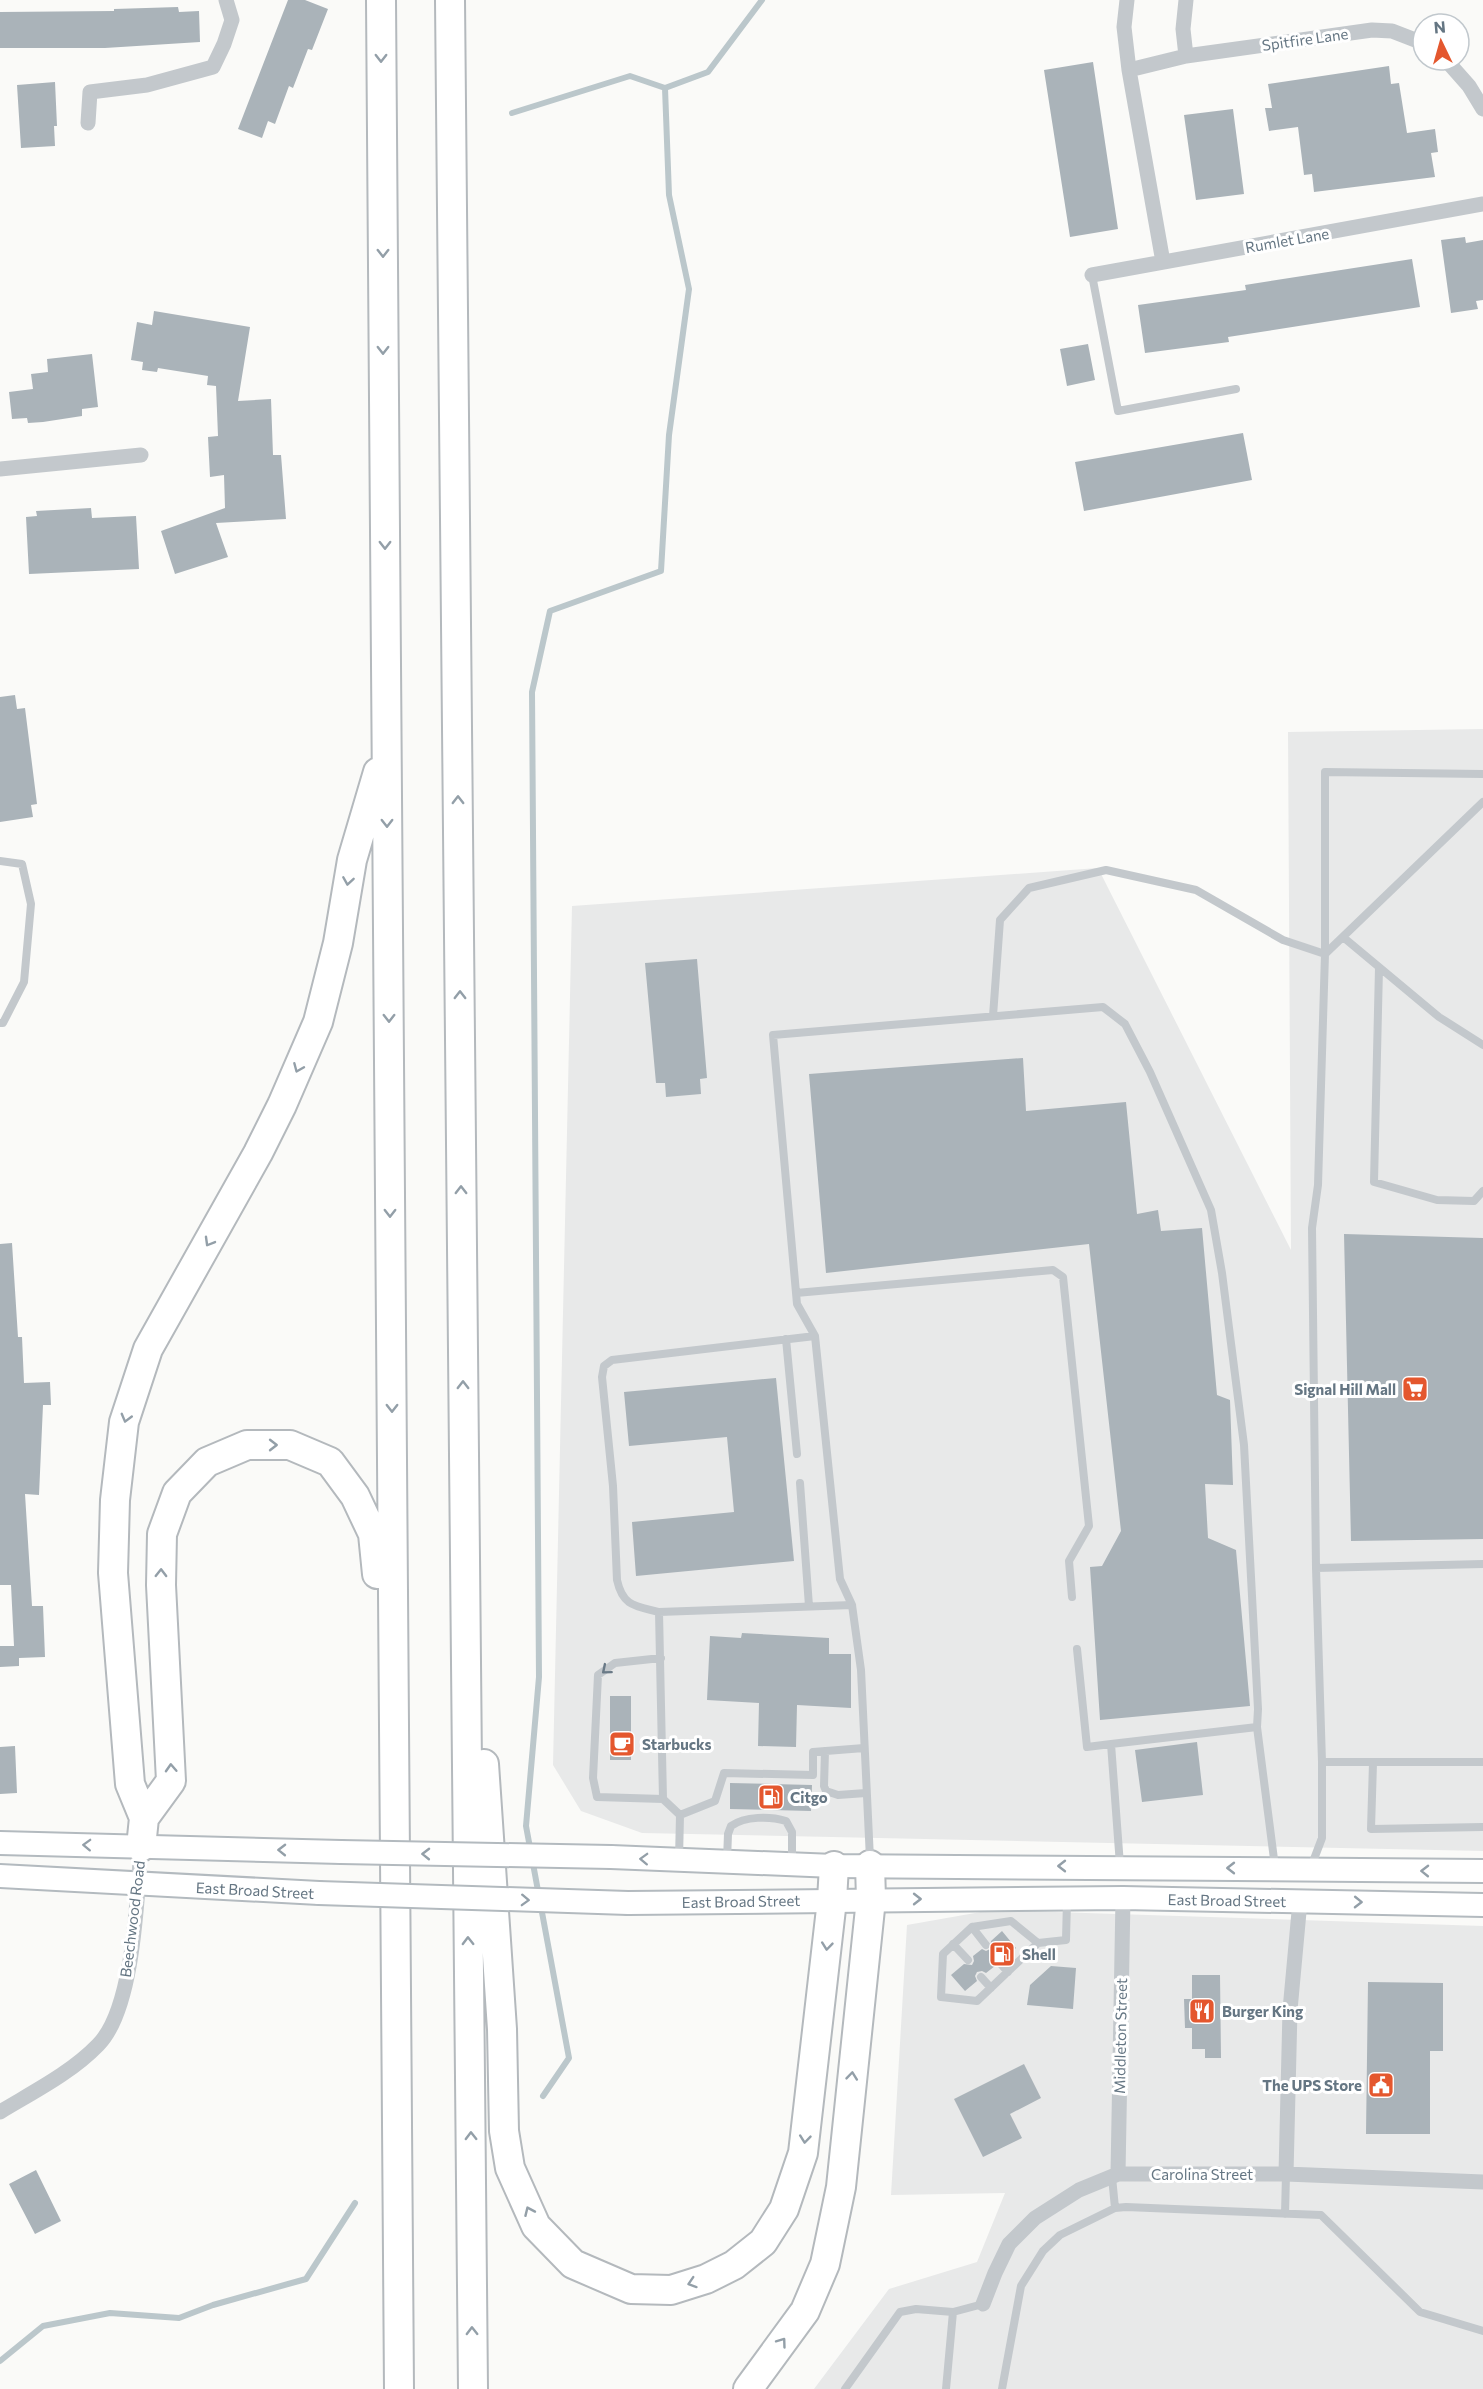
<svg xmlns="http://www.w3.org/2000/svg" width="1483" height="2389" font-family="Commissioner,sans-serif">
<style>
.built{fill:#e8e9e9}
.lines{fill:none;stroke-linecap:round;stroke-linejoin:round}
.stream{stroke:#bbc7cb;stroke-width:6}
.building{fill:#aab3b9}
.secondary-casing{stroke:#b3babf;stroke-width:26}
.motorway-casing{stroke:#b4b9bd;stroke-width:32}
.service{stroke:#c3c8cc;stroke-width:8}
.minor{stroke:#c3c8cc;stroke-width:15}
.secondary{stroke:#fff;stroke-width:22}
.motorway{stroke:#fff;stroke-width:28}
.secondary-bridge-casing{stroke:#b3babf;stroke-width:26;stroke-linecap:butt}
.secondary-bridge{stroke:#fff;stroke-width:22}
.oneway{stroke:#939fa8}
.oneway2{stroke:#6a7a87}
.labels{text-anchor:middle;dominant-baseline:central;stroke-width:6;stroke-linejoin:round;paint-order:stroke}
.street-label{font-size:15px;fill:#657683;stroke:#fff}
.poi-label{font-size:15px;font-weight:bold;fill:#657683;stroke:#fff;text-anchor:start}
</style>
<rect width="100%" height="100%" fill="#fafaf8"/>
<path class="built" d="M1483,729V1851L642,1833L581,1811L553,1765L572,906L1098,868L1291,1250L1288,732Z
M992,1910L1483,1926V2389H814L889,2289L977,2262L1005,2193L891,2195L907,1925Z"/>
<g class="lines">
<path class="stream" d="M512,113L630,76L665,88
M543,2096L569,2058L526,1826L539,1677L532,692L550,611L661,571L669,435L689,289L669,195L665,88L708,72L762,0
M0,2361L43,2326L110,2313L179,2318L213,2305L306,2279L355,2203"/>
</g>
<path class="building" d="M288,0H305L328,9L312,50L308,49L293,88L289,86L275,124L268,121L262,138L238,129Z
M178,7L179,12L199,11L200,42L105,48H0V12L114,11V9Z
M1093,62L1118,229L1070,237L1044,70Z
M1389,66L1391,84L1399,83L1407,133L1435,129L1438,152L1431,153L1435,177L1314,192L1312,174L1304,175L1298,127L1269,131L1265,108H1272L1268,84Z
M55,82L57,126H54L55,146L21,148L17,85Z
M1233,109L1244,194L1196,200L1184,115Z
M1465,237L1466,243L1483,240V300L1476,301L1478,309L1451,313L1441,240Z
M1412,259L1420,307L1228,337L1229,342L1145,353L1138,305L1246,290L1245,285Z
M154,311L250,327L238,401L271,399L273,455H281L286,519L216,523L228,557L175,574L161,531L225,508L224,475L210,477L208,437L218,436L216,386L207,385L208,376L158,368L157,372L142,370L143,362L131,360L137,322L152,325Z
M1088,344L1095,380L1067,386L1060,349Z
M92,354L98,407L82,409V416L43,422L28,423L27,418L12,419L9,392L33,389L31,374L48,372L47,359Z
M1243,433L1252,480L1084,511L1075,462Z
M91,508L92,518L136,516L139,569L29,574L26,517L37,516L36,511Z
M15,695L17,709L25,708L37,804L31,805L33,817L0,822V697Z
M697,959L707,1078L700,1079L701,1094L666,1097L665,1083H656L645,963Z
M1023,1058L1026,1111L1126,1102L1137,1214L1158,1210L1161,1231L1202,1228L1217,1395L1230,1400L1233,1485L1205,1484L1208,1538L1236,1550L1250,1706L1100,1720L1090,1567L1102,1566L1121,1531L1089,1244L826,1273L809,1074Z
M1344,1234L1483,1238V1539L1351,1541Z
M12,1243L18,1337H22L24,1383L50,1382L51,1405H43L39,1495L25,1494L32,1606H43L45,1657L19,1658V1666L0,1667V1646H14L11,1585H0V1244Z
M776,1378L794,1561L636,1576L632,1522L734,1512L727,1437L629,1446L624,1392Z
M742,1633L829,1638V1654H851V1708L797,1705L796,1747L758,1746L759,1703L707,1700L710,1636L741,1638Z
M610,1696H631V1760H610Z
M1197,1742L1203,1795L1142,1802L1135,1750Z
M15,1746L17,1793L0,1794V1747Z
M730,1783L812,1785L811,1811L730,1809Z
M1002,1931L1016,1948L1004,1958L995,1957L993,1961L995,1966L986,1973L982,1971L977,1972L975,1976L977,1981L965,1991L951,1975L964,1964L972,1965L974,1961L973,1956L982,1949L986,1951L990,1949L991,1941Z
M1051,1966L1076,1968L1073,2009L1027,2005L1030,1985Z
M1192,1975H1220L1221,2058H1205V2049H1192V2028H1185L1184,1999H1192Z
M1368,1982L1443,1983V2051H1430V2134H1366Z
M1024,2064L1041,2098L1010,2114L1022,2138L983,2157L954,2099Z
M36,2170L61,2221L35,2234L9,2184Z"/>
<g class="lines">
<defs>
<path id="secondary" d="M0,1843L341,1852
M611,1857L834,1866L1483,1871
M0,1876L319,1893
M628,1903L1123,1898L1483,1905"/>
<path id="motorway" d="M381,0L399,2389
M450,0L473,2389
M484,1764L502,2029L504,2131L510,2168L536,2226L573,2264L631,2289L671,2290L706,2279L734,2265L763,2242L784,2209L803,2153L832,1900L834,1866
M144,1818L171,1781L161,1585L162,1534L177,1493L207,1462L247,1445H290L330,1462L355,1496L373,1534L377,1574
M141,1847L144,1818L130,1784L113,1573L115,1500L124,1422L148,1349L258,1153L282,1105L318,1022L338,943L352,860L378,772
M748,2389L805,2311L825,2264L841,2187L871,1899L870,1865"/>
</defs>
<use href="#secondary" class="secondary-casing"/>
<use href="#motorway" class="motorway-casing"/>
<path class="service" d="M1092,275L1118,411L1236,389
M0,861L22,864L31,904L24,982L3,1023H0
M1343,937L1439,1017L1483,1045
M1379,968L1374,1182L1437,1200L1474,1201L1483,1191
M993,1016L1000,920L1029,888L1106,870L1196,890L1283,940L1325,954L1483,802
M796,1293L1053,1270L1063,1277L1089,1526L1069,1561L1072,1597
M786,1339L797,1454
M800,1483L809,1606
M1316,1568L1483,1564
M852,1605L840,1579L815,1336L797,1304L773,1035L1103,1007L1125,1024L1150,1072L1211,1210L1222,1273L1244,1445L1258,1709L1257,1727L1275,1867
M659,1612C636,1606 623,1607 617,1580L613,1486L602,1377L604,1366L612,1360L815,1336
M1077,1649L1087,1747L1111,1744L1120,1865
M661,1658L615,1663L598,1675L593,1778L597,1797L663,1799
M1111,1744L1257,1727
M825,1751L824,1786L826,1791L838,1795L866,1793
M1322,1762H1483
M1373,1763L1371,1829L1483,1827
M680,1815L715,1801L724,1773L813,1775V1752L864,1748
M679,1859L680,1815L663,1799L659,1612L852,1605L861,1670L870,1859
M727,1860L728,1834L731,1826C745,1816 770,1816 786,1821L792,1832V1862
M1311,1867L1322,1838V1762L1316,1568L1312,1228L1318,1185L1325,954V772L1483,774
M972,1927L986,1945
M1038,1943L1011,1921L972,1927L943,1954L941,1997L977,2001L1038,1943L1066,1940L1067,1900
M953,1944L968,1960
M999,1962L1008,1972
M981,1977L991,1988
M1112,2177L1115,2208
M1285,2214L1286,2174
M845,2389L900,2312L916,2309L953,2312L983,2304
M946,2389L953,2312
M1002,2389L1021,2286L1043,2251L1060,2235L1115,2208L1126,2207L1321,2215L1420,2312L1483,2331"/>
<path class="minor" d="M1127,0L1124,27L1129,70L1163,262
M1186,56L1183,29L1186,0
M1446,60L1469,86L1483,109
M1129,70L1186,56L1372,30L1392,31L1423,43
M88,123L90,92L147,85L213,67L224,44L232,20L226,0
M1092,275L1483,204
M0,469L141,455
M0,2112C33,2092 71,2073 98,2045C134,2009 137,1897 141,1847
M1118,2174L1123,1898
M1286,2174L1290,2010L1300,1901
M983,2304L995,2273L1009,2244L1035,2218L1079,2190L1118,2174H1286L1483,2182"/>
<use href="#secondary" class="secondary"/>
<use href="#motorway" class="motorway"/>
<defs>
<path id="secondary-bridge" d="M341,1852L611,1857
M319,1893L628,1903"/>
</defs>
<use href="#secondary-bridge" class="secondary-bridge-casing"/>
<use href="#secondary-bridge" class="secondary-bridge"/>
</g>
<defs><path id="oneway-chevron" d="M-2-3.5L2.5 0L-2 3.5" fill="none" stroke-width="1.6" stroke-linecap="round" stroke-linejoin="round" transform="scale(1.5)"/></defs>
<g class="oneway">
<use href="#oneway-chevron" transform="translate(381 58) rotate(90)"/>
<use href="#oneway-chevron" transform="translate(383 253) rotate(90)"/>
<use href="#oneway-chevron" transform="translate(383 350) rotate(90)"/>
<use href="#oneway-chevron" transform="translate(385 545) rotate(90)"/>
<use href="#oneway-chevron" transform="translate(458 800) rotate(-90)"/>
<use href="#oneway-chevron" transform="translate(387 823) rotate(90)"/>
<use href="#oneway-chevron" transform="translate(348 881) rotate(99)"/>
<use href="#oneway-chevron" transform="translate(460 995) rotate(-90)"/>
<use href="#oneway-chevron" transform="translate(389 1018) rotate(90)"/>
<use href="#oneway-chevron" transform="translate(298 1068) rotate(113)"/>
<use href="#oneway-chevron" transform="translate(461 1190) rotate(-90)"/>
<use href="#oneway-chevron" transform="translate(390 1213) rotate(90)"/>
<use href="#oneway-chevron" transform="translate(209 1242) rotate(120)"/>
<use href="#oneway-chevron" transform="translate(463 1385) rotate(-90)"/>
<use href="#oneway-chevron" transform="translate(392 1408) rotate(90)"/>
<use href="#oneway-chevron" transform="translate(126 1418) rotate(105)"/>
<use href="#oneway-chevron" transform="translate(273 1445)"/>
<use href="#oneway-chevron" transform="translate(161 1573) rotate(-89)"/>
<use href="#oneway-chevron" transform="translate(171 1768) rotate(-93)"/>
<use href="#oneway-chevron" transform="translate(87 1845) rotate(-178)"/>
<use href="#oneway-chevron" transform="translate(282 1850) rotate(-179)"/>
<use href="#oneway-chevron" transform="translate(426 1854) rotate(-179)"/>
<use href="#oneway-chevron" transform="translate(644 1859) rotate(-178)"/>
<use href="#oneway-chevron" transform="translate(1062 1866) rotate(-180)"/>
<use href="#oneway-chevron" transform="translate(1231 1868) rotate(-180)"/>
<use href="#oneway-chevron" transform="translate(1425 1871) rotate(-179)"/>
<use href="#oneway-chevron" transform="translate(917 1899)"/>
<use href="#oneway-chevron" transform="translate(525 1900) rotate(2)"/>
<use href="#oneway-chevron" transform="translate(1358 1902) rotate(1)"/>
<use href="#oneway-chevron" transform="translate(468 1941) rotate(-91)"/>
<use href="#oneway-chevron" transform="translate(827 1946) rotate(96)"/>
<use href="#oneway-chevron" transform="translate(852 2076) rotate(-84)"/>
<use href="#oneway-chevron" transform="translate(471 2136) rotate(-91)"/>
<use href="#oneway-chevron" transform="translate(805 2139) rotate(96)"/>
<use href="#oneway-chevron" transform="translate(529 2211) rotate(-114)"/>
<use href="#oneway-chevron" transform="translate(692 2283) rotate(162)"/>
<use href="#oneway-chevron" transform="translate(472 2331) rotate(-91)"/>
<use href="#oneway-chevron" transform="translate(782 2342) rotate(-54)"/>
</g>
<use class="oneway2" href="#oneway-chevron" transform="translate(606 1670) rotate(140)"/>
<defs>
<symbol id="supermarket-square" viewBox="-11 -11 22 22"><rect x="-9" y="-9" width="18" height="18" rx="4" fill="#e4572e" stroke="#fff"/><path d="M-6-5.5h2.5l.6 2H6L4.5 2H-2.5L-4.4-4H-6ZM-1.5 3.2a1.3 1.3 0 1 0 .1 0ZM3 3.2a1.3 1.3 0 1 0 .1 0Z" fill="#fff"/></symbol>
<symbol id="cafe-square" viewBox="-11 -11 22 22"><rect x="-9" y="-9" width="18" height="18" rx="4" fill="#e4572e" stroke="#fff"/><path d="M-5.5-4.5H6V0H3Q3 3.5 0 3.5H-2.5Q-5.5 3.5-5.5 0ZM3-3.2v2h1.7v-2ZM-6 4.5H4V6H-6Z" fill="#fff"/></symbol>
<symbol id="fuel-square" viewBox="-11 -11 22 22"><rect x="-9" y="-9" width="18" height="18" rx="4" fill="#e4572e" stroke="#fff"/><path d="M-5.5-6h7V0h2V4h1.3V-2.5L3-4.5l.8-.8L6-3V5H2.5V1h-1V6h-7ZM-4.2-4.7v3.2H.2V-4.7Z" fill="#fff"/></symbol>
<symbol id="restaurant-square" viewBox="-11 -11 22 22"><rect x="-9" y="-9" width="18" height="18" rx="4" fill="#e4572e" stroke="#fff"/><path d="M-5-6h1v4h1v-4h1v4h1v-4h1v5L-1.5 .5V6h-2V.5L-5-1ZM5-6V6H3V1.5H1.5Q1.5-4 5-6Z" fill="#fff"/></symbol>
<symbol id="civic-square" viewBox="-11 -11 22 22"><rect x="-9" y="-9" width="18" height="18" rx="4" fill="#e4572e" stroke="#fff"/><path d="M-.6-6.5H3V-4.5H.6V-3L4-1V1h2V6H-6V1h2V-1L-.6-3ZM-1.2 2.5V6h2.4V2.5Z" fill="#fff"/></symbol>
</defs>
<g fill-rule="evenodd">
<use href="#supermarket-square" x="1400" y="1374" width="30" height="30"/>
<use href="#cafe-square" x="607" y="1729" width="30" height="30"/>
<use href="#fuel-square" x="756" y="1782" width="30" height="30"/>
<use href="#fuel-square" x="987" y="1939" width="30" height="30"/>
<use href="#restaurant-square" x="1187" y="1996" width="30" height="30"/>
<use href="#civic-square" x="1366" y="2070" width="30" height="30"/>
</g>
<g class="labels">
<g class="street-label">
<text transform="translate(1305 39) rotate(-8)">Spitfire Lane</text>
<text transform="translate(1287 240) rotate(-10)">Rumlet Lane</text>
<text transform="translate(255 1890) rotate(3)">East Broad Street</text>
<text transform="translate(1227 1900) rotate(1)">East Broad Street</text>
<text transform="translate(741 1901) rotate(-1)">East Broad Street</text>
<text transform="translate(132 1919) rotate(-83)">Beechwood Road</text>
<text transform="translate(1120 2036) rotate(-89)">Middleton Street</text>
<text x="1202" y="2174">Carolina Street</text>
</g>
<g class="poi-label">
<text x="1396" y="1389" text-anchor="end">Signal Hill Mall</text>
<text x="642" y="1744">Starbucks</text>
<text x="790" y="1797">Citgo</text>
<text x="1022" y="1954">Shell</text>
<text x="1222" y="2011">Burger King</text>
<text x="1362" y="2085" text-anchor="end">The UPS Store</text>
</g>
</g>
<g transform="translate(1441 42) rotate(355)"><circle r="28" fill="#ffffff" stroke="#c1c8cd" stroke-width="1.5"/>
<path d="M0-4.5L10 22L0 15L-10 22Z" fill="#e4572e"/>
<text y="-9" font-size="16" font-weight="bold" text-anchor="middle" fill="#657683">N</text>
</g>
</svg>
